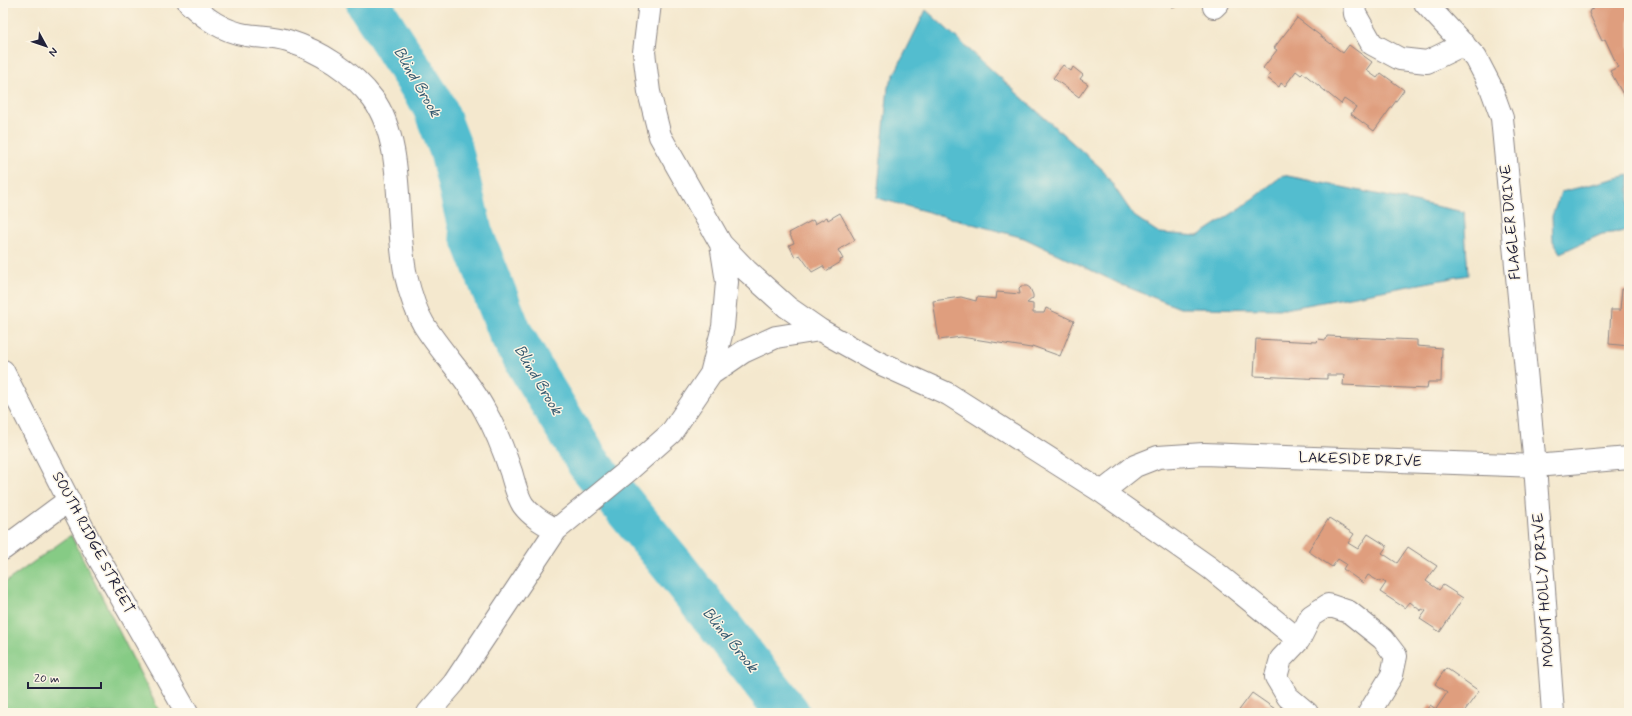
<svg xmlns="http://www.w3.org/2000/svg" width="1632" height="716" font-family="Mynerve,sans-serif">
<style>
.green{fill:#86cb85;stroke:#547660}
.water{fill:#53bdcf;stroke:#3a7085}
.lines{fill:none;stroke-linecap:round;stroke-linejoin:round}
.river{stroke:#53bdcf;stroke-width:44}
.building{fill:#df9e7e}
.minor-casing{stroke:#8b8584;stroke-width:24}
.minor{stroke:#fff;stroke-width:22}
.labels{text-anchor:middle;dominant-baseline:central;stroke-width:3;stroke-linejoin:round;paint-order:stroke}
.street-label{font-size:15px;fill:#22223b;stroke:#fcf5e5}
.water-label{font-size:16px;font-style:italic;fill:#33586f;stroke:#fcf5e5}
</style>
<rect width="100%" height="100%" fill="#fcf5e5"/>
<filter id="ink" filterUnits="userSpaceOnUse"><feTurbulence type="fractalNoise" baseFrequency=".025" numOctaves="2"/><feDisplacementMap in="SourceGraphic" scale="8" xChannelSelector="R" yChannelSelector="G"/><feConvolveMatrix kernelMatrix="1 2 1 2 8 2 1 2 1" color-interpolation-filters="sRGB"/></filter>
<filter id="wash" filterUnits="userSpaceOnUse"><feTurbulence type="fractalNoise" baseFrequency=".012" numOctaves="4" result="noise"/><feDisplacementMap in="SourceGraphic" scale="16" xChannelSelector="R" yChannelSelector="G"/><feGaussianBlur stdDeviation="0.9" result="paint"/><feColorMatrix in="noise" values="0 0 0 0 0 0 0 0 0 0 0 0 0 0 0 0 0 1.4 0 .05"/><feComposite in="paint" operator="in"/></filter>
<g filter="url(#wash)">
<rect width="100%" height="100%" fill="#f4e8ce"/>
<path class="green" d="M71,535L160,713H3V584Z"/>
<path class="water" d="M926,10L1029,104L1102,169L1134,216L1159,233L1198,236L1242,207L1283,175L1464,212L1468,275L1285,309L1180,308L1122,285L1024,238L877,198L888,87Z
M1629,175V231L1602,234L1560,253L1553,241L1552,216L1561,192Z"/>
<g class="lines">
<path class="river" d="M368,3L434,106L451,150L471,233L510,332L537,379L588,462L673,566L788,713"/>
</g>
<g id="blocks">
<path class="building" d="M1167,3H1178L1174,8Z
M1591,3H1629V97L1625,98L1610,71L1618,67L1605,39L1602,41L1589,13L1590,10L1593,9Z
M1297,18L1343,53L1349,45L1372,62L1366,70L1377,78L1381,73L1404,90L1374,131L1351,114L1356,107L1344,99L1341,104L1303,73L1301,75L1296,71L1285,86L1281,83L1279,87L1267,78L1270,74L1263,68L1277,50L1274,48Z
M1063,65L1071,71L1073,67L1083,75L1080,79L1088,84L1079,97L1053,78Z
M840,213L855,240L838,250L843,259L840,260L841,262L826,271L823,266L812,272L800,255L795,257L789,245L794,243L789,233L813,220L815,224L827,217L828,220Z
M1021,286H1027L1030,288L1033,295V298L1027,303L1033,304V313H1044L1046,308L1074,321L1060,356L1032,346L1031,348L961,337L939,340L933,301L961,297L976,301L977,297L996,299L997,292L1020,294L1019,288Z
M1622,289L1629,290V346L1609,344L1611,310H1620Z
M1327,336L1417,340V346L1442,348L1441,382H1428L1427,389L1343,385L1344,375H1327V379L1254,376L1256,339L1317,342L1318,339L1326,340Z
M1329,518L1354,534L1348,543L1358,549L1368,534L1387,546L1382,553L1397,563L1408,547L1437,566L1426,581L1439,590L1443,585L1463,598L1440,632L1420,619L1426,611L1422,609L1421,611L1410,602L1405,608L1380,592L1386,583L1381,580L1380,582L1368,575L1363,583L1343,569L1346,564L1338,559L1332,567L1308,551Z
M1446,668L1479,691L1463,713H1424L1430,705L1436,709L1447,693L1435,684Z
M1252,693L1278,711L1283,704L1292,713H1237Z"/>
</g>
</g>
<g filter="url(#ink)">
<use href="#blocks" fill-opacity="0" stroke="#8b8584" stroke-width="1"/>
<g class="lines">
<defs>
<path id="minor" d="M189,3C206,19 223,31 246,35C260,37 275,37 288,41C320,51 353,72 373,99C406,144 394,222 406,276C410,293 415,310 424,325C443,355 469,380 485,411C496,430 504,451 511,472C514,482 517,496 523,505C532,517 544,523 556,530
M650,3L644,52L649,92L660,136L721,244L747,271L787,307L820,330L877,362L948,394L1102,492L1210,568L1299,640
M1354,3L1355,14L1372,44L1400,59L1427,62L1464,44
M1425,3L1476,58L1490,85L1502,118L1535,466L1553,713
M1214,7L1218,3
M3,371L93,548L187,713
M711,374L743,352L776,337L820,330
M1102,492L1135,466L1158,457L1204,454L1535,466L1629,458
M3,549L69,500
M428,713L454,683L556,530L629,470L671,433L711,374L723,327L727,282L721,244
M1307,713L1288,697L1276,677L1281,659L1299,640L1311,616L1328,605L1349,612L1383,639L1396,656L1392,675L1369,713"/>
</defs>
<use href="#minor" class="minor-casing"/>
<use href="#minor" class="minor"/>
</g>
</g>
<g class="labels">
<g class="street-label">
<text transform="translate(1511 222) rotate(-95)">FLAGLER DRIVE</text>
<text transform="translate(1360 460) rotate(2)">LAKESIDE DRIVE</text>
<text transform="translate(93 543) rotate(62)">SOUTH RIDGE STREET</text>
<text transform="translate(1544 590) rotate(-94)">MOUNT HOLLY DRIVE</text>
</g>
<g class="water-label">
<text transform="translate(417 82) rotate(60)">Blind Brook</text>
<text transform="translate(538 380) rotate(59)">Blind Brook</text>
<text transform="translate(730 640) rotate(51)">Blind Brook</text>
</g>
</g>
<rect width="1632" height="716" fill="none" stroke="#fcf5e5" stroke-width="16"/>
<g transform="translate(46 46) rotate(130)" stroke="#fcf5e5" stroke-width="3" paint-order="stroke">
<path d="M0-3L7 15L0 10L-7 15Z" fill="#22223b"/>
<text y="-6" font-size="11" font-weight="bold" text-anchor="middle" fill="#22223b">N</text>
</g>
<path d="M28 682v6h73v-6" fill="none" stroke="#22223b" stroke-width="2"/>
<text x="34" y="682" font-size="12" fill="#22223b" stroke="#fcf5e5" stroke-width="3" paint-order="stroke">20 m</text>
</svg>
